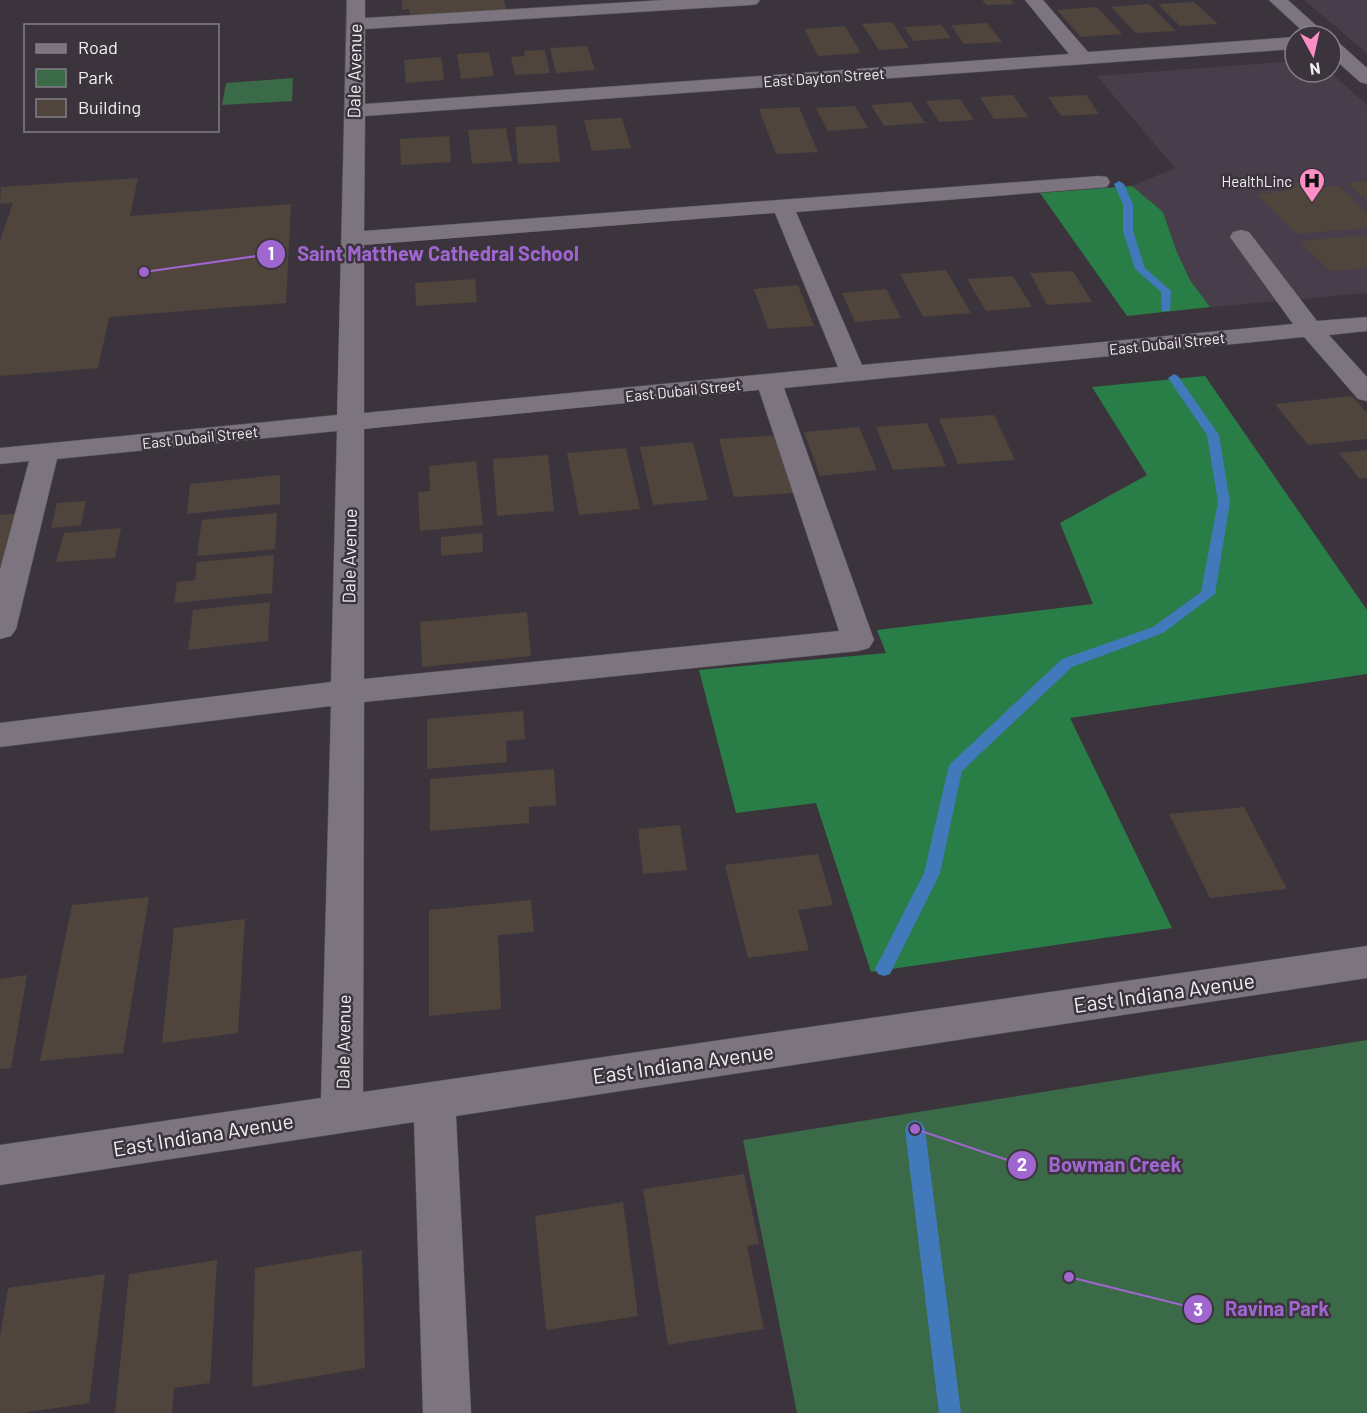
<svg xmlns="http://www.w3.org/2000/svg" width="1367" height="1413" font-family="Barlow,sans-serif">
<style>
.built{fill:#483d4a}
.green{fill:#3a6a47}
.forest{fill:#297e47}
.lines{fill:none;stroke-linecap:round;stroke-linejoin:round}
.stream{fill:#4179bb;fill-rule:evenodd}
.building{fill:#4f453d}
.minor-casing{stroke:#58535a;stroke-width:1}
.minor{fill:#7c747e;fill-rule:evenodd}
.labels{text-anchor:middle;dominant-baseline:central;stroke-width:5;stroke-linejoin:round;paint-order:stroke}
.far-street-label{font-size:15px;fill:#f3eef4;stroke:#3c343d}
.far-poi-label{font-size:15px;fill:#f3eef4;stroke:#3c343d;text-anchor:end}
.street-label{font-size:18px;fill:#f3eef4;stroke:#3c343d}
.near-street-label{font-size:21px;fill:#f3eef4;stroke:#3c343d}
.leader{fill:none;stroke:#9f66cf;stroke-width:2}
.callout-dot{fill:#9f66cf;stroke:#3c343d;stroke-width:2}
.mark-label{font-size:18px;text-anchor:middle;font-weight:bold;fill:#fff}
.callout-label{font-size:20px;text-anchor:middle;font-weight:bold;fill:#9f66cf;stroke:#3c343d;stroke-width:5;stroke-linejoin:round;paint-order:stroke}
</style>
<rect width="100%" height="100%" fill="#3c343d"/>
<path class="built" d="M1304,0H1367V53Z
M1295,61V72H1330L1367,105V293L1210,307L1190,280L1176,250L1163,212L1132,186L1175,168L1097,76Z"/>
<path class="green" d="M293,78L292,101L222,105L226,83Z
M1367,1040V1413H797L743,1140Z"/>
<path class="forest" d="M1132,186L1163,212L1176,250L1190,280L1210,307L1127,316L1040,193Z
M1205,376L1367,610V674L1070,718L1172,928L871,972L816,803L736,813L699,670L886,653L877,630L1093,604L1060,523L1147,475L1092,387Z"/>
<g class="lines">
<path class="stream" d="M1119,181L1124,184L1133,204V231L1145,268L1171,291L1170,311H1162L1161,292L1135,269L1123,231V204L1114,184Z
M1174,374L1178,376L1219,435L1230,502L1215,594L1163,633L1072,667L962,771L940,873L890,974L884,976L878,974L875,969L924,873L949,765L1062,659L1153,627L1201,592L1218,502L1207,435L1168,378Z
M915,1120L922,1123L925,1129L961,1413H939L905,1129L908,1123Z"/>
</g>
<path class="building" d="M402,0H504L506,10L410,15L409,9L402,10Z
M982,0H1011L1014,4L987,5Z
M1194,2L1218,24L1180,26L1158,4Z
M1149,4L1176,31L1136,33L1111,7Z
M1097,7L1122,34L1081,37L1057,10Z
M892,22L909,48L879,50L862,24Z
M987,23L1002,42L964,44L951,25Z
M941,25L951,38L914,41L904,27Z
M845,26L861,53L818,56L804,29Z
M587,46L595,70L556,73L550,48Z
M545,50L550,73L515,75L511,57L525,56L524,51Z
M489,52L494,76L461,79L457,54Z
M441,57L444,80L406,83L404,60Z
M1013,95L1028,117L994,119L980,97Z
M1086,95L1099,114L1061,116L1048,97Z
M960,99L974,120L939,122L926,101Z
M911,102L925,123L884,126L871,105Z
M855,106L868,128L828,131L816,108Z
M799,107L818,152L776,154L759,109Z
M622,118L631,148L592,151L584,120Z
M556,125L560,162L518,164L515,127Z
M506,128L512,161L472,164L468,130Z
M449,136L451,162L401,165L400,139Z
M138,178L130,216L291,204L286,303L109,317L98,368L0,376V241L13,203L0,204L1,187Z
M1367,181V201L1347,183Z
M1300,182L1308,189L1339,186L1367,213V228L1297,234L1257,194L1289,191L1281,184Z
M1367,235V268L1330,271L1299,241Z
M946,270L971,313L923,317L900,274Z
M1073,271L1092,302L1047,305L1030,273Z
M1013,276L1032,307L986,311L967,279Z
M475,279L477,302L416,306L415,283Z
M798,285L814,326L768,329L754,289Z
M886,289L901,318L855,322L842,293Z
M1352,396L1367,413V439L1308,445L1275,404Z
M994,415L1015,460L958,464L939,419Z
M927,423L946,466L893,470L876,427Z
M859,427L877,470L820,476L804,432Z
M778,435L795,493L734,497L719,439Z
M693,442L708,500L653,505L640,447Z
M626,448L640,509L579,515L567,453Z
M1367,450V478L1360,479L1339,453Z
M548,455L554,511L497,516L493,459Z
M476,461L483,525L420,531L418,492L430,491L429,466Z
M280,475V504L187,514L190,484Z
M86,501L81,525L51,528L57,503Z
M21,513L4,569H0V515Z
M277,513L275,549L197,556L202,520Z
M121,528L115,558L56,562L64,533Z
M482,533L483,552L441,556V537Z
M274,555L272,593L174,603L177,582L195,580L197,562Z
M270,602L268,641L188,650L193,610Z
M527,612L531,656L422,667L420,622Z
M523,711L525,739L506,741L507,762L427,769V719Z
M554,769L556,805L529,807V823L430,831V779Z
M1244,807L1287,889L1210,898L1169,814Z
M680,825L687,870L643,874L638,829Z
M818,854L833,905L798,910L809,950L748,958L725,865Z
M149,897L123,1053L40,1061L72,905Z
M531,900L534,932L498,935L501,1009L429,1016V910Z
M245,919L238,1033L162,1043L174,928Z
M27,975L11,1068L0,1069V979Z
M744,1174L759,1244L747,1246L764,1329L668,1345L643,1189Z
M623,1202L638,1316L546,1330L535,1216Z
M362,1250L365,1368L252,1387L255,1268Z
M217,1260L210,1383L174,1388L172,1413H115L129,1274Z
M105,1274L89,1403L22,1413H0V1337L8,1288Z"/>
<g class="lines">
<defs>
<path id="minor" d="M347,0H365V18L664,0H760L757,4L751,5L365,29V104L1069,54L1025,0H1043L1088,52L1295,37V49L365,116L364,231L1099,176L1107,177L1110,182L1107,187L796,212L862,365L1293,324L1230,237L1233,232L1241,230L1249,232L1317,321L1367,317V331L1329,335L1367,377V401L1358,399L1304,337L784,388L874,640L869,648L858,651L364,702L363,1092L1367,946V978L456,1116L471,1413H423L414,1122L0,1185V1145L321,1098L331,706L0,747V723L331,682L337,431L57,459L16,629L11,636L0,639V570L29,461L0,464V448L337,415ZM775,213L838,367L364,413V245ZM759,390L839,631L364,679V429Z
M1269,0H1288L1328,36H1308Z
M1331,40L1338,42L1367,68V84L1360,82L1331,56Z"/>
</defs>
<use href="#minor" class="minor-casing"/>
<use href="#minor" class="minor"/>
</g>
<defs>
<symbol id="hospital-pin" viewBox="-11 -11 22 30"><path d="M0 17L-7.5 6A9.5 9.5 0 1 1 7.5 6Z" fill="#fb8fc5" stroke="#3c343d"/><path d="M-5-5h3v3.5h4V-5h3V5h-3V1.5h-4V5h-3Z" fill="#111"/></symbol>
</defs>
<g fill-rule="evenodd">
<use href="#hospital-pin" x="1297" y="166" width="30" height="40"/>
</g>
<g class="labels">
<g class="far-street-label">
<text transform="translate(824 77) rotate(-4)">East Dayton Street</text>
<text transform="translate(1167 343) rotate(-6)">East Dubail Street</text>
<text transform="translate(683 390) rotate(-6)">East Dubail Street</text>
<text transform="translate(200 437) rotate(-6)">East Dubail Street</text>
</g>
<g class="far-poi-label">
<text x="1292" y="181">HealthLinc</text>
</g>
<g class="street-label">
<text transform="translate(354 71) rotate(-89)">Dale Avenue</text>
<text transform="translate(349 556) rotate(-89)">Dale Avenue</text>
<text transform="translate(343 1042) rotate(-89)">Dale Avenue</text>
</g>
<g class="near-street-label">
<text transform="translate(1164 992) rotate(-8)">East Indiana Avenue</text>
<text transform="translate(683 1063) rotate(-8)">East Indiana Avenue</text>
<text transform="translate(203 1134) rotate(-9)">East Indiana Avenue</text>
</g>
</g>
<path class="leader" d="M144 272L271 254M915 1129L1022 1165M1069 1277L1198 1309"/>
<g class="callout-dot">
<circle cx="144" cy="272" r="6"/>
<circle cx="915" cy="1129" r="6"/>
<circle cx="1069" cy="1277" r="6"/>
<circle cx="271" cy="254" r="15"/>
<circle cx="1022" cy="1165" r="15"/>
<circle cx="1198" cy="1309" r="15"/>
</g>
<g class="mark-label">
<text x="271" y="260">1</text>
<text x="1022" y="1171">2</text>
<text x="1198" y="1316">3</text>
</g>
<g class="callout-label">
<text x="438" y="261">Saint Matthew Cathedral School</text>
<text x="1115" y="1172">Bowman Creek</text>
<text x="1277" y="1316">Ravina Park</text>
</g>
<rect x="24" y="24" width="195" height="108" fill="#3c343d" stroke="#857e86" stroke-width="1.5"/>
<rect x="36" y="44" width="30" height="9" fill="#7c747e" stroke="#857e86" stroke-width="1.5"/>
<text x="78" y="54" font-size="18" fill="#f3eef4">Road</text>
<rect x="36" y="69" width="30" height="18" fill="#3a6a47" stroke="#857e86" stroke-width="1.5"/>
<text x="78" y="84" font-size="18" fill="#f3eef4">Park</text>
<rect x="36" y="99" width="30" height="18" fill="#4f453d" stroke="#857e86" stroke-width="1.5"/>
<text x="78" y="114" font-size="18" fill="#f3eef4">Building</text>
<g transform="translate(1313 54) rotate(172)"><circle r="28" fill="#3c343d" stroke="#857e86" stroke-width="1.5"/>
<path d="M0-4.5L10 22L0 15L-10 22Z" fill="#fb8fc5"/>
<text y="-9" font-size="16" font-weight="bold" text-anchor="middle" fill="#f3eef4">N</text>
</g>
</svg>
